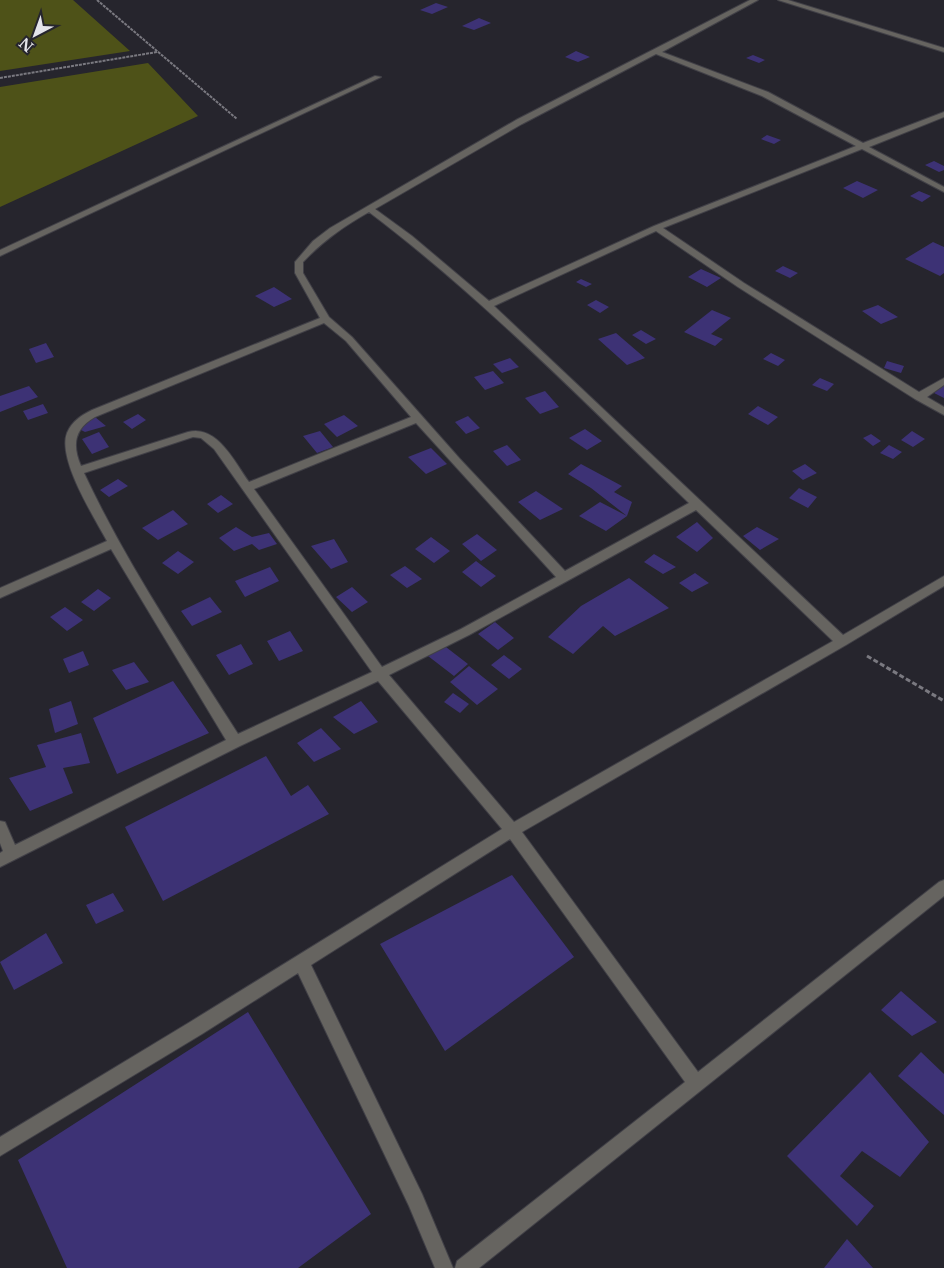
<svg xmlns="http://www.w3.org/2000/svg" width="944" height="1268" font-family="'Libre Baskerville',serif">
<style>
.green{fill:#4e5218}
.building{fill:#3d3275}
.lines{fill:none;stroke-linecap:round;stroke-linejoin:round}
.minor-casing{stroke:#414047;stroke-width:2}
.path-far1{stroke:#7a7980;stroke-width:2;stroke-dasharray:3 1;stroke-linecap:butt}
.path{stroke:#7a7980;stroke-width:3;stroke-dasharray:5 2.5;stroke-linecap:butt}
.minor{fill:#666460;fill-rule:evenodd}
</style>
<rect width="100%" height="100%" fill="#26252d"/>
<path class="green" d="M0,0H73L130,51L0,71Z
M148,63L198,116L0,207V87Z"/>
<path class="building" d="M436,3L448,7L432,14L420,10Z
M479,18L491,23L474,30L462,26Z
M576,51L590,57L578,62L565,57Z
M753,55L765,60L759,63L746,58Z
M767,135L781,140L774,144L761,139Z
M934,161L944,166V170L939,172L925,165Z
M857,181L878,190L863,198L843,188Z
M919,191L931,196L922,202L910,196Z
M933,242L944,247V273L940,276L905,259Z
M783,266L798,273L790,278L775,271Z
M701,269L721,278L707,287L688,277Z
M581,279L592,284L586,287L576,282Z
M274,287L292,299L274,307L255,296Z
M596,300L609,307L600,313L587,305Z
M878,305L898,317L881,324L862,311Z
M712,310L731,318L711,334L723,339L715,346L684,332Z
M641,330L656,339L646,344L632,335Z
M616,333L645,358L627,365L598,339Z
M46,343L54,357L36,363L29,349Z
M771,353L785,360L778,366L763,359Z
M510,358L519,367L502,373L493,364Z
M887,361L904,366L901,373L884,368Z
M493,371L504,383L485,390L474,377Z
M820,378L834,384L827,391L812,385Z
M944,385V398L934,393Z
M29,386L38,397L0,412V396Z
M545,391L559,407L540,414L525,398Z
M43,404L48,413L28,420L23,411Z
M758,406L778,417L768,425L748,414Z
M138,414L146,420L132,429L123,422Z
M344,415L358,426L337,437L324,424Z
M468,416L480,428L466,434L455,422Z
M95,417L106,426L85,432L75,427Z
M585,429L602,441L587,450L569,438Z
M320,431L333,447L317,453L303,436Z
M912,431L925,439L913,447L901,440Z
M99,432L109,447L92,454L82,439Z
M871,434L881,441L873,446L863,438Z
M507,445L521,460L507,466L493,451Z
M889,445L902,452L893,459L880,453Z
M431,448L447,464L426,474L408,457Z
M581,464L622,486L614,492L632,502L627,516L591,488L568,474Z
M805,464L817,473L803,480L792,471Z
M118,479L128,486L109,497L100,490Z
M799,488L817,497L808,508L789,498Z
M536,491L563,509L540,520L518,502Z
M221,495L233,504L218,513L207,504Z
M600,502L627,516L606,531L579,516Z
M173,510L188,524L158,540L142,528Z
M697,522L713,538L697,552L676,537Z
M236,527L252,537L269,533L277,544L259,550L252,544L234,551L219,538Z
M757,527L779,539L760,550L743,536Z
M477,534L497,550L481,561L462,544Z
M431,537L450,551L434,563L415,549Z
M334,539L348,562L331,569L311,546Z
M178,551L194,562L178,574L162,563Z
M654,554L676,567L663,574L644,562Z
M476,561L496,576L481,587L462,572Z
M405,566L422,579L407,588L390,575Z
M270,567L279,581L245,597L235,581Z
M695,573L709,583L692,592L679,583Z
M629,578L669,608L615,636L603,626L573,654L548,637L581,606Z
M352,587L368,602L352,612L336,597Z
M98,589L111,598L94,611L81,602Z
M210,597L222,612L192,626L181,611Z
M65,607L83,620L67,631L50,617Z
M495,622L514,638L498,650L478,634Z
M290,631L303,651L279,661L267,641Z
M241,644L253,664L229,675L216,655Z
M442,644L468,664L454,676L428,656Z
M83,651L89,665L69,673L63,659Z
M504,655L522,669L509,679L491,665Z
M134,662L149,682L126,690L112,670Z
M469,666L498,689L477,705L450,682Z
M173,681L209,733L117,774L93,718Z
M453,693L469,704L460,713L444,702Z
M71,701L78,724L55,733L49,709Z
M361,701L378,722L354,734L333,717Z
M321,728L341,749L314,762L297,743Z
M81,733L90,763L63,768L73,793L30,811L9,778L46,767L37,745Z
M266,756L291,796L308,785L329,814L163,901L125,827Z
M512,875L574,957L445,1051L380,944Z
M113,893L124,911L96,924L86,905Z
M46,933L63,963L14,990L0,962Z
M901,991L937,1022L912,1036L881,1010Z
M248,1012L371,1214L298,1268H67L18,1160Z
M921,1052L944,1074V1115L898,1076Z
M870,1072L929,1142L900,1177L862,1151L840,1176L874,1206L857,1226L787,1156Z
M847,1239L873,1268H824Z"/>
<g class="lines">
<defs>
<path id="minor" d="M750,0H758L662,52L768,92L863,143L944,112V117L869,147L944,187V192L862,149L663,228L744,283L919,392L944,378V385L927,397L944,407V415L915,399L738,287L656,231L494,306L843,635L944,576V586L846,645L522,832L698,1072L939,882L944,880V896L479,1268H455L457,1261L685,1082L510,839L311,965L422,1194L453,1268H435L409,1206L298,973L202,1034L0,1156V1137L190,1022L502,829L378,681L240,746L0,867V853L3,851L0,843V821L5,822L15,845L226,740L111,549L0,598V588L107,541C94,517 57,459 67,433C72,421 82,415 92,410L320,318L295,273V262L313,241L330,228L516,120ZM656,54L762,96L856,146L654,226L489,301L412,236L375,209L522,124ZM369,212C484,299 585,403 689,503L565,571L460,459L352,337L329,317L303,273V262C324,240 343,227 369,212ZM324,323L346,341L411,417L249,482C235,463 217,424 188,432L81,466C72,445 74,429 95,417ZM416,423L556,577L461,629L382,667L254,489ZM193,437L201,438L214,449L372,672L238,734C184,649 127,565 84,473ZM696,510L833,641L514,822L389,675L469,635Z
M778,0H788L944,48V52Z
M375,76L381,77L0,256V250Z"/>
</defs>
<use href="#minor" class="minor-casing"/>
<path class="path-far1" d="M97,0L237,119
M0,78L157,52"/>
<path class="path" d="M867,656L944,701"/>
<use href="#minor" class="minor"/>
</g>
<g transform="translate(35 35) rotate(221)" stroke="#26252d" stroke-width="4" paint-order="stroke">
<path d="M0-4L9 19L0 12L-9 19Z" fill="#e4e4ea"/>
<text y="-8" font-size="14" font-weight="bold" text-anchor="middle" fill="#e4e4ea">N</text>
</g>
</svg>
